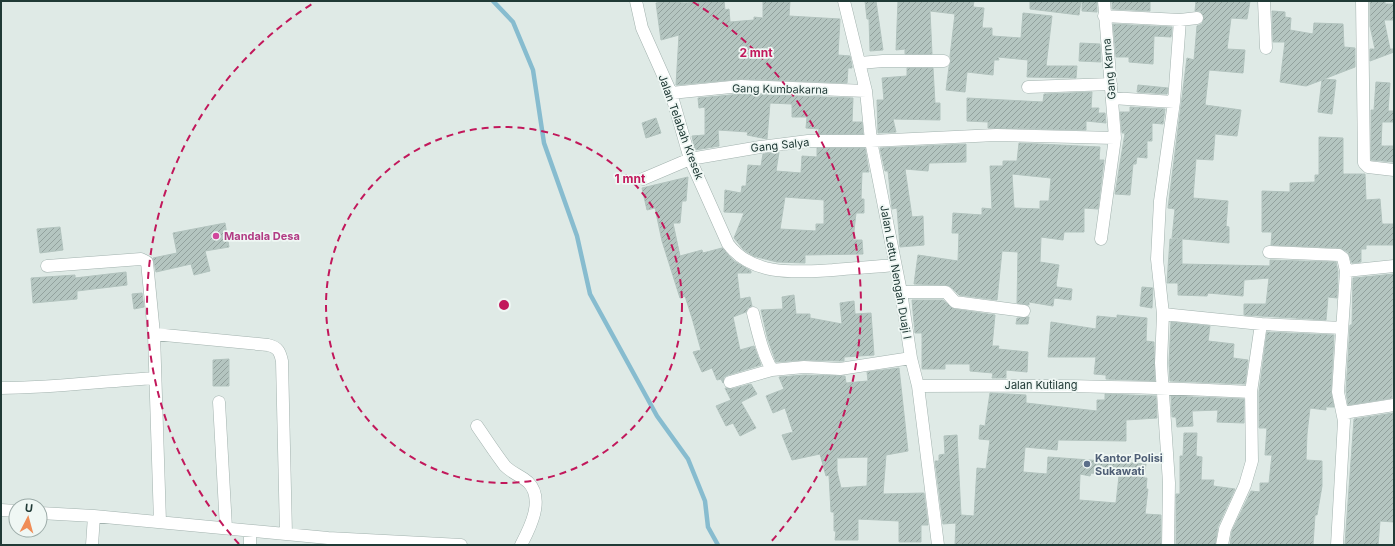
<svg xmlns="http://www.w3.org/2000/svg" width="1395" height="546" font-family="Inter,sans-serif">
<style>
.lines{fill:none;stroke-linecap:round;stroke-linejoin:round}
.stream{stroke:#87bccf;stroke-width:4.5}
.building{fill:url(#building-hatch);stroke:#b2c3be;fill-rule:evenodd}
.street-casing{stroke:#a2b2ae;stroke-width:13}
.street{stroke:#fff;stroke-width:12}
.ring{fill:none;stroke:#c2185b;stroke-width:2;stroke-dasharray:7 5}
.hotel-dot{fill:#d1479c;stroke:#eff7f4;stroke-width:1.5}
.service-dot{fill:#5c6f8a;stroke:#eff7f4;stroke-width:1.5}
.labels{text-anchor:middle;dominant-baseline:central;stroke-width:3.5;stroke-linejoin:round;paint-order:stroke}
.street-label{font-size:11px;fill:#203a36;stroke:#eff7f4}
.hotel-label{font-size:11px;font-weight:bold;fill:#b23c85;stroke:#eff7f4;text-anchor:start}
.service-label{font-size:11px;font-weight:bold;fill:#4e5e75;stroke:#eff7f4;text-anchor:start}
.centre{fill:#c2185b;stroke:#eff7f4;stroke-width:2}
.ring-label{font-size:12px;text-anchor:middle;font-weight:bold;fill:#c2185b;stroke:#eff7f4;stroke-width:3.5;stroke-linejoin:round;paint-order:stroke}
</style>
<defs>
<pattern id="building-hatch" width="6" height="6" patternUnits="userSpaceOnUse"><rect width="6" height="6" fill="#b4c5c0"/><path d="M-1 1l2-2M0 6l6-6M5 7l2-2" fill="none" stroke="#92a19d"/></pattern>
</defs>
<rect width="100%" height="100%" fill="#dfeae6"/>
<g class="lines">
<path class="stream" d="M493,1L513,22L533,70L544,143L577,236L590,294L657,416L688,459L705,501L708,527L718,545"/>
</g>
<path class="building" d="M668,1L684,3L724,1L725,10L729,9L730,22L754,20V17L763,18V1H790L789,16L840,19L838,55L850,56L852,66V68H848L847,83L741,79L676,85L679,35L661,40L656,3Z
M865,1H876L883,50L870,51L869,19H867Z
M898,1H974L973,7L984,8L982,28H992V36L1021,38L1023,13L1052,16L1046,66H1077L1076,78L1027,77L1028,60L998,57L999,60H994L993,75L967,72L965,92L946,90L949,67L951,61L950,56L955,14L930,11L932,54H905V49L896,50Z
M1030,1H1081L1079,15L1030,9Z
M1082,1H1097V12L1082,11Z
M1112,1H1150V11L1112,9Z
M1196,1H1250L1247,19L1231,18L1227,49L1245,50L1243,73L1209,70L1205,105L1241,110L1237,136L1215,134L1213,160L1196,159L1193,198L1228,201L1226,226L1229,227V243L1172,238L1175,209L1168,208L1187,58L1194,60L1197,26L1202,24L1204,18L1200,11H1195Z
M1370,1H1385V4H1394V20H1384L1390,49H1394V52L1370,61V49H1375L1370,26Z
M1272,11L1285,12V17L1291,18L1290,30L1313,34L1314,23L1343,24L1344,47L1355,48V67L1324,79L1336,80L1332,114L1318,112L1322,80L1306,86L1280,82L1285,42H1273Z
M1113,24L1172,27L1171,37L1154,36L1153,64L1129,62V57H1116Z
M1080,43L1100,44L1101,62L1079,61Z
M907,68H933L935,103H940V120L893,119L896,132L878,133L877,100H884L882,78L907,76Z
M1376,82L1390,83L1388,111H1394V122H1382L1381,146H1394V162L1371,160V110H1374Z
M1138,85L1168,88L1167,94L1137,92Z
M1092,92L1091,108H1099L1098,113H1105L1106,123L1086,121V130L988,128V122L967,121V98L1043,102L1044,94Z
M741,94L853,98L852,122H862L863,134H818L819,129L806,128L807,117H792V104L770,103L767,139L747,135L748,132L718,130L719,146L695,150L692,136L705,135V107L699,108L698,98Z
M1130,107L1165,109L1163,124L1152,123V141H1147V158L1137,157L1136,164H1133L1130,195L1115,194L1125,133H1122L1120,112H1130Z
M656,118L661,133L646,138L642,123Z
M1319,137L1343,138V174H1365L1366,200L1380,199L1382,224H1394V245H1366V249H1361V262L1352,263L1348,252L1340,248L1271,245L1272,232H1262V191L1290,192V183L1315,182V175H1319Z
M1019,143L1100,147L1099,160H1104L1098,209L1084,208V232H1064L1063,240L1041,237L1040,262L1059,265L1056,285L1057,287L1072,289L1071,300L1054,298L1053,306L1029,302V305L1017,303L1018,252L1002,251L997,300L959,295L951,287L946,285L914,284L918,255L958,261L959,233H952L953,213L982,215V208L992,209L990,166H1003V161H1017ZM1012,174L1051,178L1049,201H1040V209L1014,208Z
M966,144V162L929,163L928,171L905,169L912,217L923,216L924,245L900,247L897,208L892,209L888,171H885L880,148Z
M817,148H865L869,172H862L861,199H864V213H856L853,240H862L863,254L805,255V263L777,262L753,256L743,249L734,238L744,213L724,212L725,190L741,193L742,186H746L748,165L761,166L763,154L779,152L776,171L801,173L802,156L817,157ZM785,197L824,200V224H816V231L780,229Z
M688,177L686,201H682L680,223H673L680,256L702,250L703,253L722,248L734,261L751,271V273H737L740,299L750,297L752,306L748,308L746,312L733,317L740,350L754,346L761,365L728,375L724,377L723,383L721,379L717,380L712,368L702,372L693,352L701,350L692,318L685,296L680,298L662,241L655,208L647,210L642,188Z
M225,223L229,247L205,251L210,271L194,275L191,264L156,272L153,258L177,253L173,233Z
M60,227L63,250L40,253L37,229Z
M1170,239H1182V264L1270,266V260L1336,262L1338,272L1337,298L1328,297L1326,320L1244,315V304H1266L1269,278L1244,280L1243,296L1208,293L1207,296L1178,295V283H1167Z
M126,272L127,285L77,291V299L33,303L31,278L75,275V278Z
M1394,274L1392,398L1348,405L1346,391L1350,325H1352L1353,278Z
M1142,287L1153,288L1152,308L1140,306Z
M142,293L144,307L134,309L132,294Z
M794,295L796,314H810V318L842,324L840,303L854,301L855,314L871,313L874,355L844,357V361H840L804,360L776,362L768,340L761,310L783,309L782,297Z
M912,300H943L954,309L995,315L992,346H999L998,349L1028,352L1027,372L1006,370V378H992L993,373L970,371V364H945V369H922V333H915Z
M1117,315L1147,318L1146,341L1154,342L1155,381L1106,379V375L1094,374L1096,357H1048L1051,322L1096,329L1097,316L1117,318Z
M1029,317L1028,324H1016L1017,318Z
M1171,322L1210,326L1208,341L1234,344L1233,358L1248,360L1245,384L1170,381L1169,363Z
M1267,332L1334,335L1331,392L1334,407H1326V410L1310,408L1307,434L1306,460L1322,461V486L1317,515H1315L1313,545H1230L1232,531L1251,491L1260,492V483H1269L1272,455H1265L1267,428H1259V392Z
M229,359V386H213V360Z
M899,368L908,451L886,455L883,494L924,493L928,525H921V542H899V521L858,519V540H835L836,531H834V512H831L829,475L826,476L820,454L792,460L782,435L793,432L785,408L773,413L766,396L784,389L779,377L804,375L845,376L846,383L868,381L867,372ZM868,457L867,486L841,488L837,471V458Z
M751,384L757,394L741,402L756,428L740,436L733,423L726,426L716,406L731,400L725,388L732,389Z
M990,393L1026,395V403L1097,411V400H1105V394L1156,396L1157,418L1126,420V441L1058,440L1057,450L1025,447L1023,472L1047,474L1048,457L1146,464L1144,478H1147L1146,489H1148L1145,514L1161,515V545H955L956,523L943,524L935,461H939V455L945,454L944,436L957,435L961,515L974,516L977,468L986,469L990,440L979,439L980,425L985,426ZM1091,473L1119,476L1116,503L1079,500L1080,474L1090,476Z
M1171,396L1244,399V423L1217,422L1218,410L1192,411L1193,426L1177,427L1176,417H1172Z
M1393,413L1394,522L1380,521L1378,545L1345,544L1354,419Z
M1184,433H1197L1196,456L1202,457L1201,480H1214L1213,486L1235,489L1218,526L1215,545H1176V494H1180V456H1183Z"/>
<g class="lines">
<defs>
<path id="street" d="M636,1L642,28L671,93L690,159L728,244C753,277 797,272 833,270C854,268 874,267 895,265
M844,1L866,91L871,141L901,292L911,358L918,386L938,545
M1264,1L1266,48
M1362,1L1364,163L1368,167L1394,170
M1104,16L1180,20L1197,18
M860,63L883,61H944
M1028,87L1111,84
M671,93L741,86L866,91
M1112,98L1174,102
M643,179L690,159L760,147L808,141H871L996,135L1115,138
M1101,239L1115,138L1104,1
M1269,252L1339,255L1343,258L1346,271L1338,392L1344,421L1337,545
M47,266L141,259L147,262L154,334L160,522
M1346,271L1394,266
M901,292H946L955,302L1024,311
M753,313C758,333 762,352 772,370
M1163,314L1261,324L1342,328
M154,334L268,345C278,347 280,352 282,361L286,534
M730,382L772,370L804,367L840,369L911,358
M918,386C1029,385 1140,386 1251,392
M1,388C52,388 103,381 155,378
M219,402L226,528
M1343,413L1394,405
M477,426C486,439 495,453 505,466C512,473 521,476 528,482C545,499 530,528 521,545
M1,510L16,511
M40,513L94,516L328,538L461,545
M92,545L94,516
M250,545V531
M1168,545L1169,483L1161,363L1163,314L1157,259L1160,201L1174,102L1180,20
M1222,545L1225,529L1245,485L1252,461L1251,392L1261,324"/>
</defs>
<use href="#street" class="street-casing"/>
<use href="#street" class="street"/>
</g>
<g class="ring">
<circle cx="504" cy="305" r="178"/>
<path d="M239 544A357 357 0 0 1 315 2M693 2A357 357 0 0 1 769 544"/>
</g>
<circle class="hotel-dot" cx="216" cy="236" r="4"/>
<circle class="service-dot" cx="1087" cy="464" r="4"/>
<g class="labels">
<g class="street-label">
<text transform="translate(1109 69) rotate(-95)">Gang Karna</text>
<text transform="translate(780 89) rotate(1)">Gang Kumbakarna</text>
<text transform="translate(681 127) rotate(70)">Jalan Telabah Kresek</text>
<text transform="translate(780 145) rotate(-6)">Gang Salya</text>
<text transform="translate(896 272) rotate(80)">Jalan Lettu Nengah Duaji I</text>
<text x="1041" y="385">Jalan Kutilang</text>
</g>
<g class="hotel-label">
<text x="224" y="236">Mandala Desa</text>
</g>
<g class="service-label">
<text x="1095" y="458">Kantor Polisi<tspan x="1095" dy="13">Sukawati</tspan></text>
</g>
</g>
<circle cx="504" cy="305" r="6" class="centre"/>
<g class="ring-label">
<text x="756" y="57">2 mnt</text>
<text x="630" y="183">1 mnt</text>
</g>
<rect width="1395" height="546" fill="none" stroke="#203a36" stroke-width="4"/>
<g transform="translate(28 518) rotate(6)"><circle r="19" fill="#eff7f4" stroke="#9caba8"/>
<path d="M0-3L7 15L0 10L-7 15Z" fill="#f08d57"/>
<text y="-6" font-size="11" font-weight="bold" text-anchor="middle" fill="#203a36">U</text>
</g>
</svg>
